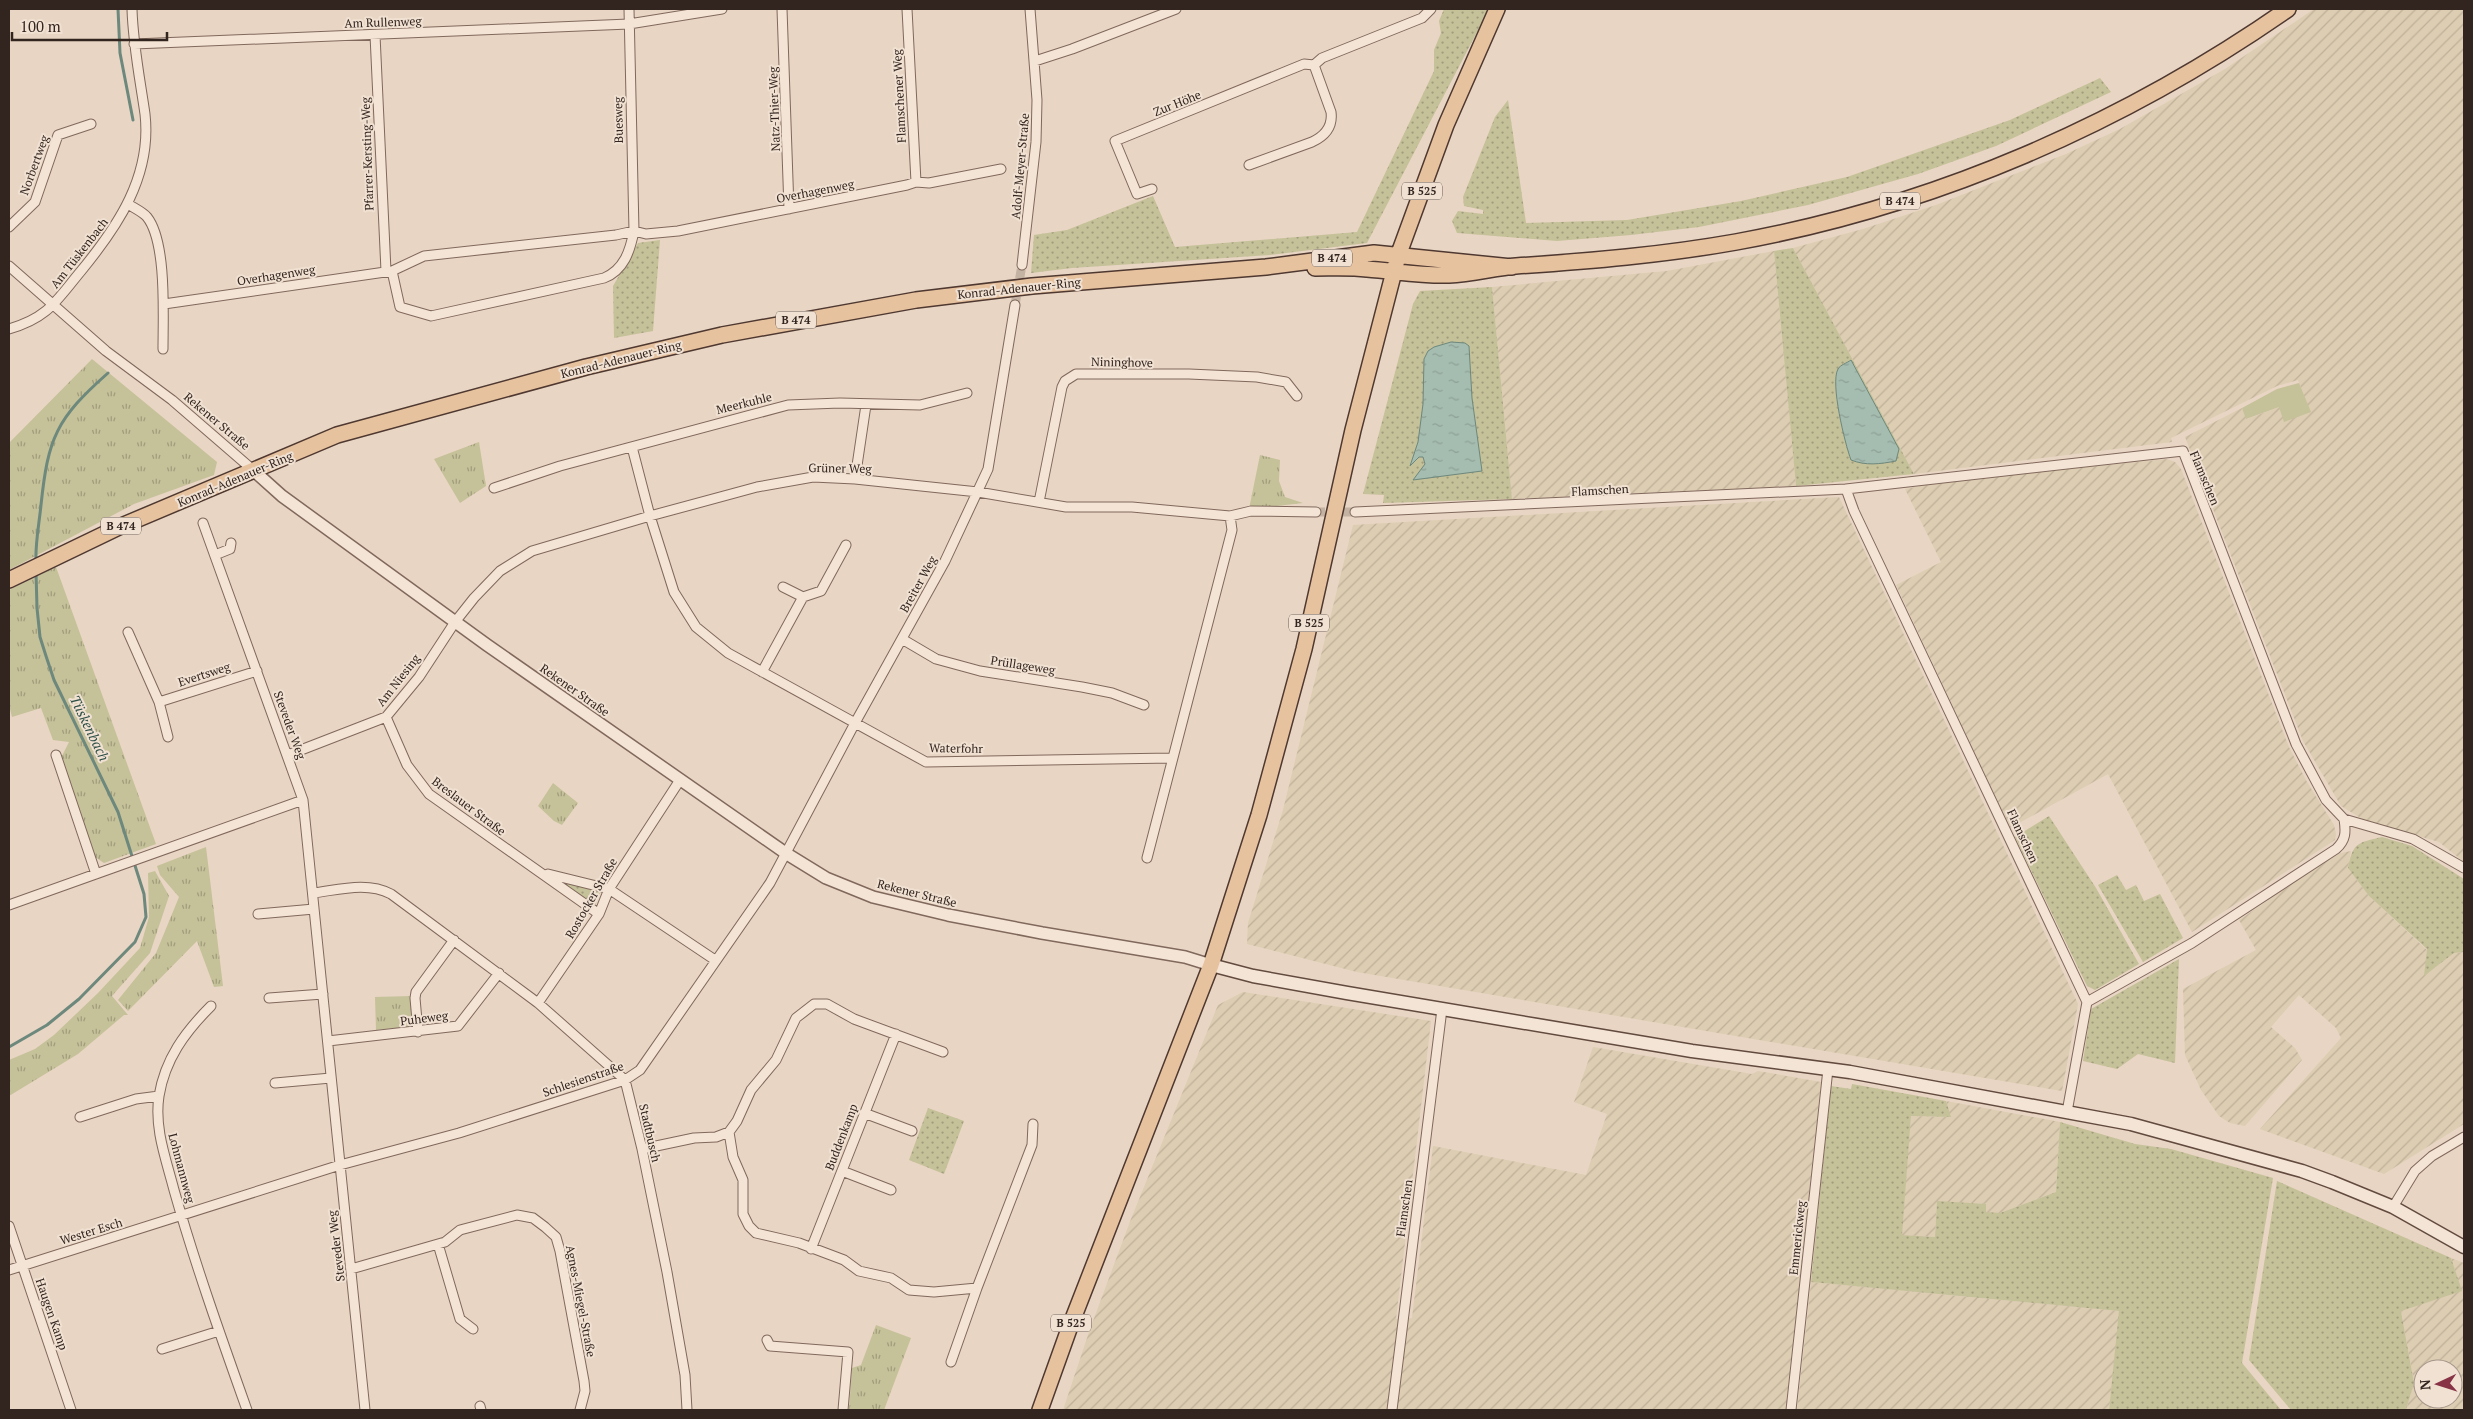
<svg xmlns="http://www.w3.org/2000/svg" width="2473" height="1419" font-family="'PT Serif',serif">
<style>
.farmland{fill:url(#farmland-furrows);fill-rule:evenodd}
.grass{fill:url(#grass-dots)}
.park{fill:url(#park-tufts)}
.garden{fill:#c5c199}
.water{fill:url(#water-ripples);stroke:#6d887c}
.lines{fill:none;stroke-linecap:round;stroke-linejoin:round}
.stream{stroke:#6d887c;stroke-width:3}
.minor-tunnel{stroke:#c4b2a2;stroke-width:9;stroke-dasharray:9 4.5;stroke-linecap:butt}
.minor-casing{stroke:#80685c;stroke-width:11}
.tertiary-casing{stroke:#80685c;stroke-width:14}
.secondary-casing{stroke:#624a3f;stroke-width:15}
.primary-casing{stroke:#4e3830;stroke-width:18}
.minor{stroke:#f4e4d5;stroke-width:9}
.tertiary{stroke:#f4e4d5;stroke-width:11}
.secondary{stroke:#f4e4d5;stroke-width:12}
.primary{stroke:#e7c29f;stroke-width:15}
.labels{text-anchor:middle;dominant-baseline:central;stroke-width:4;stroke-linejoin:round;paint-order:stroke}
.shield{fill:#f0e1d2;stroke:#6b5d54;stroke-width:1}
.shield-label{font-size:11px;font-weight:bold;fill:#32241e}
.street-label{font-size:12px;fill:#32241e;stroke:#f0e1d2}
.water-label{font-size:14px;font-style:italic;fill:#2f5047;stroke:#f0e1d2}
</style>
<defs>
<pattern id="farmland-furrows" width="10" height="10" patternUnits="userSpaceOnUse" patternTransform="scale(1.25)"><rect width="10" height="10" fill="#ddcdb2"/><path d="M-1 1l2-2M0 10L10 0M9 11l2-2" fill="none" stroke="#beb099"/></pattern>
<pattern id="grass-dots" width="8" height="8" patternUnits="userSpaceOnUse" patternTransform="scale(1.25)"><rect width="8" height="8" fill="#c5c199"/><path d="M2 2h.1M6 6h.1" fill="none" stroke="#a19d7c" stroke-width="1.8" stroke-linecap="round"/></pattern>
<pattern id="park-tufts" width="24" height="20" patternUnits="userSpaceOnUse" patternTransform="scale(1.25)"><rect width="24" height="20" fill="#c5c199"/><path d="M3 7l-1-3M5 7V3M7 7l1-3M15 17l-1-3M17 17v-4M19 17l1-3" fill="none" stroke="#a19d7c"/></pattern>
<pattern id="water-ripples" width="26" height="14" patternUnits="userSpaceOnUse" patternTransform="scale(1.25)"><rect width="26" height="14" fill="#a5bcb0"/><path d="M2 4q2-2 4 0t4 0M15 11q2-2 4 0t4 0" fill="none" stroke="#8ea197"/></pattern>
</defs>
<rect width="100%" height="100%" fill="#e8d5c3"/>
<path class="farmland" d="M2314,9H2464V862L2439,842L2364,820L2341,806L2303,741L2185,437L2242,408L2247,419L2279,407L2310,412L2298,380L2277,386L2171,438L2172,442L1914,474L1793,248L1863,229L1936,205L2066,154L2120,129L2225,69Z
M1774,251L1796,486L1512,499L1492,287L1667,271Z
M2167,459L2175,462L2181,469L2289,747L2307,782L2334,825L2336,834L2335,840L2192,932L2108,774L2010,828L1896,585L1941,562L1905,489L1946,481Z
M1839,497L2078,1004L2062,1091L1357,972L1247,944L1248,923L1283,810L1353,525Z
M2351,851L2348,868L2369,896L2427,950L2425,975L2454,953L2464,952V1124L2384,1174L2260,1129L2341,1038L2336,1028L2299,995L2271,1027L2295,1048L2302,1060L2245,1126L2230,1123L2219,1116L2201,1090L2185,1055L2183,989L2256,950L2239,920L2336,854Z
M1243,992L1431,1021L1396,1319L1412,1318L1433,1146L1586,1175L1607,1114L1574,1102L1593,1047L1752,1074L1758,1071L1821,1082L1786,1410H1063L1090,1329L1131,1219L1218,1005Z
M1946,1101L2060,1122L2056,1192L2000,1213H1986V1204L1937,1202L1935,1237L1901,1235L1911,1116L1950,1117Z
M2451,1258L2464,1263V1410H2406L2414,1383L2401,1310L2461,1291ZM2423,1369H2453V1399H2423Z
M1811,1282L2120,1311L2109,1410H1797Z"/>
<path class="grass" d="M1444,9H1489L1367,243L1270,255L1072,268L1031,273L1034,235L1067,230L1153,196L1175,247L1357,232L1434,71V50L1441,33L1439,21Z
M2100,78L2111,92L1996,146L1918,174L1808,205L1699,227L1631,235L1557,241L1457,233L1452,221L1458,211L1483,214V210L1464,206L1463,197L1495,117L1508,100L1526,223L1627,220L1741,201L1847,177L2010,120Z
M660,240L653,331L614,338L613,286L638,243Z
M1793,248L1914,474L1796,486L1774,251Z
M1492,287L1512,499L1383,503L1384,495L1363,494L1413,304L1420,291Z
M2049,816L2096,888L2139,964L2095,990L2087,986L2015,837Z
M2382,837L2412,846L2464,879V952L2454,953L2424,976L2427,949L2369,896L2348,868C2353,842 2358,843 2382,837Z
M2117,875L2126,890L2136,885L2144,901L2160,894L2183,938L2143,962L2098,885Z
M557,878L600,893L595,906Z
M2179,959L2175,1063L2138,1054L2117,1069L2083,1061L2091,1009Z
M1852,1084L1946,1101L1951,1117L1911,1116L1902,1235L1935,1237L1937,1201L1986,1204V1212L2000,1213L2056,1192L2060,1122L2135,1144L2171,1149L2273,1178L2242,1363L2281,1410H2109L2119,1311L1811,1282L1831,1086L1851,1089Z
M928,1108L964,1121L944,1174L909,1160Z
M2277,1181L2451,1258L2462,1291L2401,1311L2414,1383L2406,1410H2291L2249,1360Z"/>
<path class="park" d="M92,359L217,462L214,475L134,504L9,570V443Z
M479,442L486,486L460,503L434,459Z
M1260,455L1280,460L1279,481L1285,497L1303,503L1249,509Z
M56,567L156,844L104,863L95,857L60,760L69,742L53,740L41,708L12,717L9,705V590Z
M553,783L578,803L562,825L554,821L538,806Z
M206,847L223,986L214,987L197,941L128,1011L118,1000L156,953L179,897L160,875L157,866Z
M155,871L169,896L150,953L112,996L128,1015H124L78,1054L9,1096V1060L35,1049L54,1035L98,993L140,948L149,917L148,873Z
M412,996L415,1026L376,1030L375,997Z
M876,1325L911,1338L884,1410H849L852,1368L861,1365Z"/>
<path class="garden" d="M2299,383L2311,412L2284,422L2279,407L2246,419L2242,408L2277,389Z"/>
<path class="water" d="M1451,342L1465,343L1469,346L1472,398L1482,471L1413,480L1425,464L1423,457H1419L1410,466L1418,442L1423,404L1424,359L1428,351L1434,347Z
M1851,360L1899,449L1896,461C1880,464 1866,466 1851,460C1845,444 1830,383 1838,369C1840,365 1847,363 1851,360Z"/>
<g class="lines">
<path class="stream" d="M118,9L120,53L133,120
M36,563C35,544 39,525 41,505C48,438 56,419 108,373
M9,1047L47,1025L79,999L135,942L146,917L144,894L118,812L54,680L46,656L40,637L37,608L36,572"/>
<path class="minor-tunnel" d="M1015,305L1022,265
M1316,512H1355"/>
<defs>
<path id="minor" d="M782,9L789,209
M907,9L916,182
M375,35L386,271
M134,44L629,24L722,9
M1035,61L1072,49L1176,9
M1249,165L1312,142C1325,136 1333,127 1331,112L1314,65
M1152,189L1137,194L1115,141L1304,64L1314,65L1322,58L1422,18L1431,9
M128,204C134,208 143,212 147,217C167,242 163,316 163,349
M9,227L35,202L58,135L91,124
M1022,265L1036,142L1037,100L1030,9
M9,266L106,351L172,400L253,470
M392,271L400,307L431,316L604,278C624,270 630,251 634,231L629,9
M164,304L392,271L424,256L616,235L634,231L646,234L678,231L907,185L916,182L929,183L1001,169
M9,329C48,318 56,301 81,271C118,226 152,176 145,114C140,79 133,45 132,9
M632,447L650,516L674,592L696,627L728,653L926,762L1172,758
M855,479L866,405
M494,488L560,466L788,405L840,403L920,405L967,393
M1039,502L1062,387L1065,381L1076,374H1189L1257,377L1286,382L1297,396
M1355,512L1846,489
M203,523L303,800L365,1410
M215,555L230,549L231,543
M783,587L803,597
M128,632L159,702
M902,639L936,659L980,671L1082,687L1112,693L1144,705
M762,672L803,597L821,591L846,545
M386,717L407,765L429,794L599,914
M168,737L159,702L257,671
M56,755L96,874
M288,755L386,717L419,677L455,622L474,598L500,571L532,551L650,516L757,487L813,477L855,479L978,492L1066,507H1132L1230,516L1251,511L1316,512
M1147,858L1232,530L1230,516
M548,874L609,889L715,960
M313,893C338,890 367,881 391,894L538,1003L625,1080L642,1149L667,1272L685,1375L687,1410
M9,905L303,800
M258,914L314,909
M269,998L323,994
M2087,1002L1854,511L1846,489L2183,451L2296,744L2326,800L2344,819
M538,1003L599,914L609,889L680,780
M211,1006C185,1032 165,1059 159,1096C154,1128 166,1159 174,1190C195,1264 221,1337 247,1410
M418,1032L415,998L416,992L454,940
M328,1041L458,1026L499,973
M275,1083L331,1078
M2067,1112L2087,1002L2192,943L2336,849C2346,840 2346,832 2344,819L2413,839L2464,868
M864,1113L912,1131
M80,1117L136,1099L159,1096
M729,1132L737,1121L751,1090L776,1060L796,1018L814,1004H827L854,1019L943,1052
M642,1149L694,1138L716,1137L729,1132L733,1157L743,1180V1214L749,1226L756,1233L799,1243L844,1260L859,1271L891,1278L909,1290L934,1292L977,1288L1032,1145L1033,1124
M842,1171L891,1190
M2393,1207L2415,1171L2432,1156L2464,1137
M9,1226L71,1410
M438,1244L460,1319L473,1329
M811,1249L896,1034
M351,1269L445,1242L460,1230L517,1215L533,1218L545,1227L556,1237L560,1251L584,1381L585,1391L580,1410
M9,1270L340,1165L459,1133L625,1080L640,1070L770,883L855,723L945,561L988,469L1015,305
M767,1340L770,1346L848,1352L843,1410
M162,1349L219,1331
M951,1362L977,1288
M480,1406L481,1410
M1392,1410L1442,1009
M1791,1410L1828,1069"/>
<path id="tertiary" d="M253,470L282,496L487,645L787,854L826,878L873,897L948,915L1042,933L1185,957L1211,965"/>
<path id="secondary" d="M1211,965L1253,976L1347,993L1692,1051L1850,1072L2131,1124L2302,1171L2332,1182L2393,1207L2464,1247"/>
<path id="primary" d="M1315,268C1333,268 1350,267 1367,269C1395,271 1421,276 1449,275C1472,274 1494,268 1516,266C1590,261 1663,255 1736,242C1935,206 2123,124 2288,9
M9,580L119,527L337,435L586,367L722,335L916,300L1032,286L1266,267L1374,253L1512,267
M1040,1410L1069,1329L1211,965L1259,815L1304,649L1353,430L1398,256L1446,125L1497,9"/>
</defs>
<use href="#minor" class="minor-casing"/>
<use href="#tertiary" class="tertiary-casing"/>
<use href="#secondary" class="secondary-casing"/>
<use href="#primary" class="primary-casing"/>
<use href="#minor" class="minor"/>
<use href="#tertiary" class="tertiary"/>
<use href="#secondary" class="secondary"/>
<use href="#primary" class="primary"/>
</g>
<g class="labels">
<g class="shield">
<rect x="1402" y="182.5" width="40" height="17" rx="4"/>
<rect x="1880" y="192.5" width="40" height="17" rx="4"/>
<rect x="1312" y="249.5" width="40" height="17" rx="4"/>
<rect x="776" y="311.5" width="40" height="17" rx="4"/>
<rect x="101" y="517.5" width="40" height="17" rx="4"/>
<rect x="1289" y="614.5" width="40" height="17" rx="4"/>
<rect x="1051" y="1314.5" width="40" height="17" rx="4"/>
</g>
<g class="shield-label">
<text x="1422" y="191">B 525</text>
<text x="1900" y="201">B 474</text>
<text x="1332" y="258">B 474</text>
<text x="796" y="320">B 474</text>
<text x="121" y="526">B 474</text>
<text x="1309" y="623">B 525</text>
<text x="1071" y="1323">B 525</text>
</g>
<g class="street-label">
<text transform="translate(383 22) rotate(-2)">Am Rullenweg</text>
<text transform="translate(899 96) rotate(-93)">Flamschener Weg</text>
<text transform="translate(1177 103) rotate(-22)">Zur Höhe</text>
<text transform="translate(774 109) rotate(-92)">Natz-Thier-Weg</text>
<text transform="translate(618 120) rotate(-91)">Buesweg</text>
<text transform="translate(367 154) rotate(-92)">Pfarrer-Kersting-Weg</text>
<text transform="translate(34 165) rotate(-70)">Norbertweg</text>
<text transform="translate(1020 166) rotate(-85)">Adolf-Meyer-Straße</text>
<text transform="translate(815 191) rotate(-11)">Overhagenweg</text>
<text transform="translate(79 253) rotate(-52)">Am Tüskenbach</text>
<text transform="translate(276 275) rotate(-9)">Overhagenweg</text>
<text transform="translate(1019 288) rotate(-6)">Konrad-Adenauer-Ring</text>
<text transform="translate(621 359) rotate(-14)">Konrad-Adenauer-Ring</text>
<text transform="translate(1122 362) rotate(1)">Nininghove</text>
<text transform="translate(744 403) rotate(-14)">Meerkuhle</text>
<text transform="translate(217 421) rotate(40)">Rekener Straße</text>
<text transform="translate(840 468) rotate(1)">Grüner Weg</text>
<text transform="translate(2205 478) rotate(67)">Flamschen</text>
<text transform="translate(235 479) rotate(-23)">Konrad-Adenauer-Ring</text>
<text transform="translate(1600 490) rotate(-3)">Flamschen</text>
<text transform="translate(918 584) rotate(-61)">Breiter Weg</text>
<text transform="translate(1023 665) rotate(9)">Prüllageweg</text>
<text transform="translate(204 674) rotate(-18)">Evertsweg</text>
<text transform="translate(398 680) rotate(-52)">Am Niesing</text>
<text transform="translate(575 690) rotate(35)">Rekener Straße</text>
<text transform="translate(290 725) rotate(70)">Steveder Weg</text>
<text transform="translate(956 748) rotate(1)">Waterfohr</text>
<text transform="translate(469 806) rotate(37)">Breslauer Straße</text>
<text transform="translate(2023 836) rotate(65)">Flamschen</text>
<text transform="translate(917 893) rotate(14)">Rekener Straße</text>
<text transform="translate(591 898) rotate(-60)">Rostocker Straße</text>
<text transform="translate(424 1018) rotate(-7)">Puheweg</text>
<text transform="translate(583 1079) rotate(-19)">Schlesienstraße</text>
<text transform="translate(650 1133) rotate(77)">Stadtbusch</text>
<text transform="translate(841 1137) rotate(-69)">Buddenkamp</text>
<text transform="translate(182 1168) rotate(75)">Lohmannweg</text>
<text transform="translate(1404 1208) rotate(-82)">Flamschen</text>
<text transform="translate(91 1231) rotate(-17)">Wester Esch</text>
<text transform="translate(1797 1238) rotate(-84)">Emmerickweg</text>
<text transform="translate(336 1246) rotate(-97)">Steveder Weg</text>
<text transform="translate(581 1301) rotate(79)">Agnes-Miegel-Straße</text>
<text transform="translate(52 1314) rotate(71)">Haugen Kamp</text>
</g>
<g class="water-label">
<text transform="translate(90 728) rotate(64)">Tüskenbach</text>
</g>
</g>
<rect width="2473" height="1419" fill="none" stroke="#32241e" stroke-width="20"/>
<g transform="translate(2438 1384) rotate(266)"><circle r="24" fill="#f0e1d2" stroke="#a4958a"/>
<path d="M0-4L9 19L0 12L-9 19Z" fill="#883346"/>
<text y="-8" font-size="14" font-weight="bold" text-anchor="middle" fill="#32241e">N</text>
</g>
<path d="M12 32v8h155v-8" fill="none" stroke="#32241e" stroke-width="2.5"/>
<text x="20" y="32" font-size="15" fill="#32241e" stroke="#f0e1d2" stroke-width="4" paint-order="stroke">100 m</text>
</svg>
